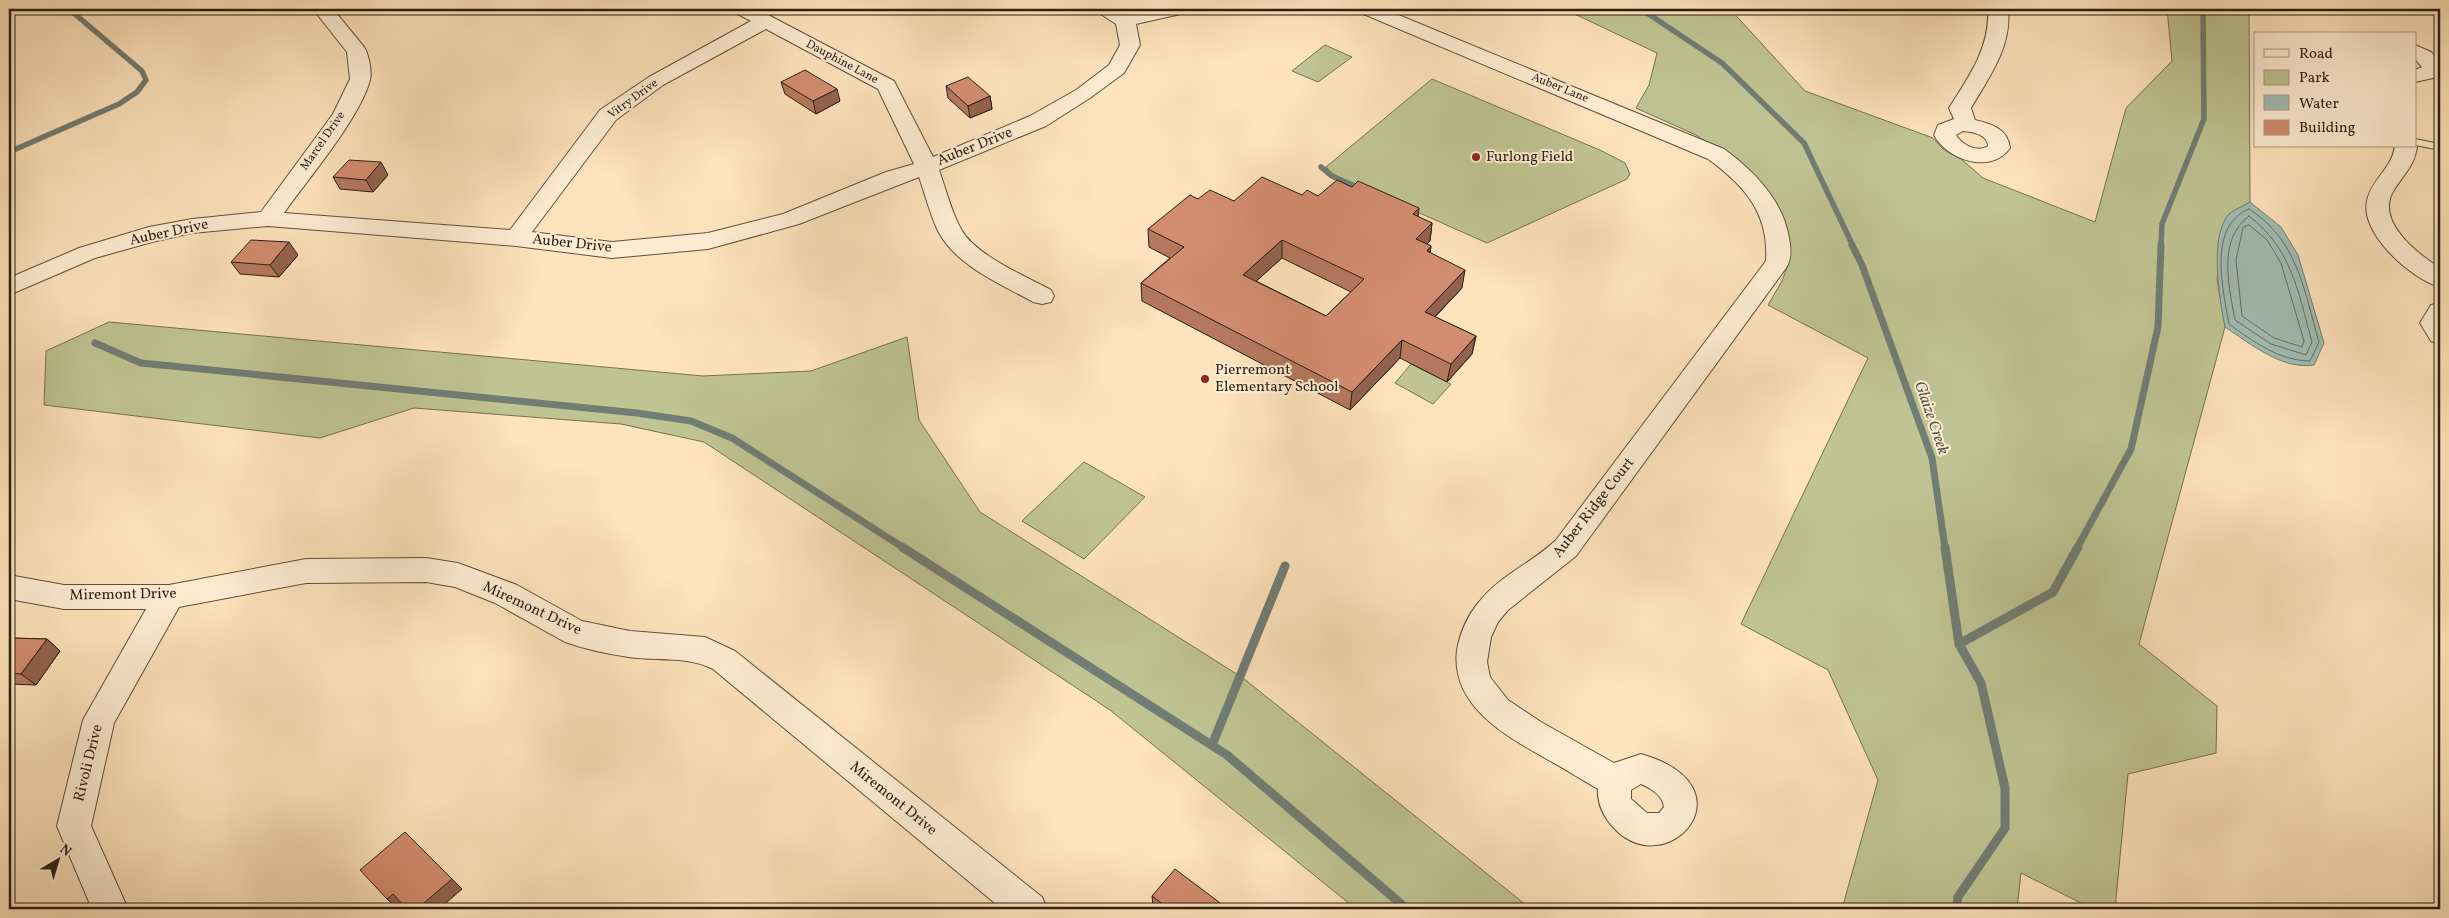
<svg xmlns="http://www.w3.org/2000/svg" width="2449" height="918" font-family="Vollkorn,serif">
<style>
.green{fill:#bfc492;stroke:#747153}
.water{fill:#a1bdb5;stroke:#717d75}
.lines{fill:none;stroke-linecap:round;stroke-linejoin:round}
.shore{stroke:#666e64;stroke-width:1}
.stream-far2{stroke:#717d75;stroke-width:5.5}
.stream-far1{stroke:#717d75;stroke-width:7}
.stream{stroke:#717d75;stroke-width:9}
.lane-casing{stroke:#5f4f3e;stroke-width:2}
.street-casing{stroke:#5f4f3e;stroke-width:2}
.lane{fill:#ffedd3;fill-rule:evenodd}
.street{fill:#ffedd3;fill-rule:evenodd}
.wall{fill:#b5785f;stroke:#2a1e14;fill-rule:evenodd}
.shaded-wall{fill:#93624e;stroke:#2a1e14}
.building{fill:#d28c6f;stroke:#2a1e14;fill-rule:evenodd}
.poi-dot{fill:#8f2418;stroke:#ffedd3;stroke-width:2}
.labels{text-anchor:middle;dominant-baseline:central;stroke-width:4;stroke-linejoin:round;paint-order:stroke}
.far-street-label{font-size:12px;fill:#2a1e14;stroke:#ffedd3}
.street-label{font-size:15px;fill:#2a1e14;stroke:#ffedd3}
.poi-label{font-size:15px;fill:#2a1e14;stroke:#ffedd3;text-anchor:start}
.water-label{font-size:16px;font-style:italic;fill:#54564c;stroke:#ffedd3}
</style>
<rect width="100%" height="100%" fill="#ffe3bc"/>
<filter id="stains"><feTurbulence type="fractalNoise" baseFrequency=".004" numOctaves="4"/><feColorMatrix values="0 0 0 0 .2 0 0 0 0 .09 0 0 0 0 .02 0 0 0 .5 -.17"/></filter>
<radialGradient id="worn" r=".72"><stop offset=".6" stop-color="#630" stop-opacity="0"/><stop offset="1" stop-color="#630" stop-opacity=".3"/></radialGradient>
<path class="green" d="M1564,9H1730L1805,91L1933,138L1944,150L1960,158L1983,178L2095,222L2126,108L2172,61L2167,9H2249L2250,202L2229,214L2217,279L2225,327L2139,644L2217,706L2216,753L2128,774L2115,909H2093L2021,873L2017,909H1842L1878,780L1828,670L1741,624L1868,358L1768,305L1782,281L1789,262L1787,240L1732,159L1696,135L1636,108L1649,85L1657,53Z
M1325,45L1352,57L1318,82L1292,71Z
M1432,79L1602,151L1625,163L1630,174L1627,179L1487,243L1334,175L1326,167Z
M109,322L703,376L811,371L907,337L919,420L980,512L1243,678L1531,909H1356L1110,710L704,442L621,424L414,408L320,438L44,405L46,351Z
M1411,364L1451,384L1433,404L1395,383Z
M1084,462L1145,497L1084,559L1022,521Z"/>
<path class="water" d="M2250,202L2281,227L2298,255L2324,343L2314,365C2282,370 2251,344 2225,327C2220,301 2208,234 2230,213C2235,209 2244,206 2250,202Z"/>
<g class="lines">
<path class="shore" d="M2249,209C2298,240 2304,291 2319,342L2310,361C2280,361 2252,341 2229,324C2223,289 2207,226 2249,209Z
M2249,216C2292,249 2298,292 2312,342L2306,355L2271,344L2235,320C2229,287 2217,239 2249,216Z
M2249,225L2267,240L2281,263L2304,341L2302,347L2274,338L2242,316L2236,260L2243,228Z"/>
<path class="stream-far2" d="M1641,9L1722,63L1804,143L1853,246
M9,152L119,104L137,92L146,80L142,71L69,9
M1321,167L1332,176L1361,189
M2161,246L2162,224L2204,119L2203,9"/>
<path class="stream-far1" d="M1852,245L1862,265L1932,458L1945,548
M95,343L141,363L637,413L691,421L732,438L904,548
M2077,548L2131,449L2158,327L2161,245"/>
<path class="stream" d="M902,547L1227,755L1407,909
M1945,547L1959,644L1981,683L2005,788V828L1958,897L1956,909
M1959,644L2053,592L2078,547
M1212,745L1285,566"/>
<defs>
<path id="lane" d="M2415,139L2440,144V150L2415,145Z"/>
<path id="street" d="M313,9H333L364,47C369,54 372,72 370,80C360,118 308,179 284,213L510,230L600,110L649,77L751,21L736,13L733,9H757L894,81L933,157L1030,116L1076,90L1109,65L1120,45L1116,24L1099,13L1096,9H1119L1128,14L1153,9H1188L1185,13L1136,24L1140,45L1124,73L1090,98L1046,126L939,170C946,189 951,211 961,229C975,255 1025,276 1051,290L1054,296L1051,302L1042,304L1033,302C1001,284 956,266 938,231C930,214 925,194 919,177L799,224L708,249L612,258L516,246L268,226L192,233L152,242L95,258L9,295V278L79,248L149,227L192,219L261,212L333,114L350,79L347,52ZM766,29L878,89L914,164L886,172L783,214L708,233L612,242L532,232L616,120L663,85Z
M1358,9H1384L1724,149C1754,171 1783,200 1789,238C1791,248 1792,259 1786,268L1576,556L1508,610L1498,622L1491,637L1487,662L1490,677L1508,700L1541,722L1614,763L1641,754C1756,787 1666,886 1613,827C1604,817 1597,803 1598,789C1582,780 1567,770 1552,762C1510,738 1450,708 1457,650C1460,633 1468,615 1479,602C1499,576 1532,563 1556,540L1766,261C1769,213 1745,186 1708,159L1361,13ZM1641,784C1651,788 1663,796 1664,807L1659,813H1647L1631,799V790Z
M1988,9H2008C2012,47 1989,77 1971,108L1975,120C1992,124 2008,129 2010,148C1991,175 1947,160 1934,135L1938,125L1954,119L1949,108C1969,76 1990,48 1988,9ZM1963,131C1973,132 1987,134 1988,146C1977,153 1962,145 1956,135Z
M2415,45L2431,52L2440,62V72L2433,78L2415,82V70L2422,67L2415,59Z
M2415,144L2417,146C2415,165 2404,174 2394,190C2374,221 2418,254 2440,268V287C2411,279 2356,231 2368,197C2374,177 2392,168 2395,146H2415Z
M2440,303V344L2431,341L2420,323L2431,305Z
M426,558L458,563L517,585L582,621L630,631L705,637L735,651L1042,897L1047,909H1002L713,669C688,656 657,661 629,657C608,654 585,649 565,642L495,603L455,587L426,582L306,583L179,607L114,723L91,826L128,909H92L57,826L83,720L146,609H64L9,599V575L64,585H169L306,559Z"/>
</defs>
<use href="#lane" class="lane-casing"/>
<use href="#street" class="street-casing"/>
<use href="#lane" class="lane"/>
<use href="#street" class="street"/>
</g>
<path class="wall" d="M781,82L840,101L816,114L785,94Z
M946,86L990,96L992,109L970,118L948,98Z
M388,175L373,192L340,189L333,177Z
M1302,195L1318,196L1418,217L1432,223L1430,241L1427,244L1431,246L1430,253L1462,288L1435,317L1476,336L1472,354L1447,382L1400,358L1350,410L1142,301L1141,283L1170,258L1149,247L1148,229L1198,199L1234,201ZM1282,258L1351,292L1326,316L1256,281Z
M298,255L279,277L240,274L231,262Z
M9,638L47,639L60,651L36,685L9,684Z
M1152,896L1228,909H1158L1153,906Z"/>
<path class="shaded-wall" d="M837,89L840,101L816,114L813,101Z
M990,96L992,109L970,118L968,106Z
M381,162L388,175L373,192L366,180Z
M1419,208L1417,227L1413,214Z
M1432,223L1430,241L1413,257L1416,239Z
M1282,240V258L1243,293V275Z
M289,242L298,255L279,277L270,265Z
M1431,246L1428,264L1427,251Z
M1465,270L1462,288L1422,330L1425,312Z
M1476,336L1472,354L1447,382L1451,364Z
M1402,340L1400,358L1350,410L1352,392Z
M47,639L60,651L36,685L21,674Z
M405,832L462,889L439,909H417Z
M393,894L404,904L398,909L387,899Z"/>
<path class="building" d="M805,70L837,89L813,101L781,82Z
M968,77L990,96L968,106L946,86Z
M349,160L381,162L366,180L333,177Z
M1262,177L1302,195L1307,190L1318,196L1337,180L1352,187L1358,181L1419,208L1413,214L1432,223L1416,239L1431,246L1427,251L1465,270L1425,312L1476,336L1451,364L1402,340L1352,392L1141,283L1184,247L1148,229L1190,195L1198,199L1210,190L1234,201ZM1282,240L1364,279L1326,316L1243,275Z
M251,240L289,242L270,265L231,262Z
M9,638L47,639L21,674L9,673Z
M405,832L452,879L417,909H407L393,894L387,899L360,870Z
M1175,869L1228,909H1169L1152,896Z"/>
<g class="poi-dot">
<circle cx="1476" cy="157" r="5"/>
<circle cx="1205" cy="379" r="5"/>
</g>
<g class="labels">
<g class="far-street-label">
<text transform="translate(842 62) rotate(28)">Dauphine Lane</text>
<text transform="translate(1560 88) rotate(22)">Auber Lane</text>
<text transform="translate(633 99) rotate(-36)">Vitry Drive</text>
<text transform="translate(323 141) rotate(-55)">Marcel Drive</text>
</g>
<g class="street-label">
<text transform="translate(975 147) rotate(-22)">Auber Drive</text>
<text transform="translate(169 233) rotate(-12)">Auber Drive</text>
<text transform="translate(572 244) rotate(6)">Auber Drive</text>
<text transform="translate(1594 508) rotate(-52)">Auber Ridge Court</text>
<text transform="translate(123 595) rotate(-1)">Miremont Drive</text>
<text transform="translate(532 609) rotate(25)">Miremont Drive</text>
<text transform="translate(89 763) rotate(-76)">Rivoli Drive</text>
<text transform="translate(893 799) rotate(39)">Miremont Drive</text>
</g>
<g class="poi-label">
<text x="1486" y="157">Furlong Field</text>
<text x="1215" y="370">Pierremont<tspan x="1215" dy="17">Elementary School</tspan></text>
</g>
<g class="water-label">
<text transform="translate(1931 418) rotate(71)">Glaize Creek</text>
</g>
</g>
<rect width="2449" height="918" fill="none" stroke="#ffe3bc" stroke-width="30"/>
<rect x="10" y="10" width="2429" height="898" fill="none" stroke="#2a1e14" stroke-width="2.5"/>
<rect x="15" y="15" width="2419" height="888" fill="none" stroke="#2a1e14"/>
<rect x="2254" y="32" width="162" height="115" fill="#ffedd3" stroke="#aa9a87"/>
<rect x="2264" y="49" width="25" height="8" fill="#ffedd3" stroke="#aa9a87"/>
<text x="2299" y="58" font-size="15" fill="#2a1e14">Road</text>
<rect x="2264" y="70" width="25" height="15" fill="#bfc492" stroke="#aa9a87"/>
<text x="2299" y="82" font-size="15" fill="#2a1e14">Park</text>
<rect x="2264" y="95" width="25" height="15" fill="#a1bdb5" stroke="#aa9a87"/>
<text x="2299" y="108" font-size="15" fill="#2a1e14">Water</text>
<rect x="2264" y="120" width="25" height="15" fill="#d28c6f" stroke="#aa9a87"/>
<text x="2299" y="132" font-size="15" fill="#2a1e14">Building</text>
<g transform="translate(58 860) rotate(38)" stroke="#ffedd3" stroke-width="4" paint-order="stroke">
<path d="M0-4L9 19L0 12L-9 19Z" fill="#2a1e14"/>
<text y="-8" font-size="14" font-weight="bold" text-anchor="middle" fill="#2a1e14">N</text>
</g>
<rect width="100%" height="100%" filter="url(#stains)"/>
<rect width="100%" height="100%" fill="url(#worn)"/>
</svg>
